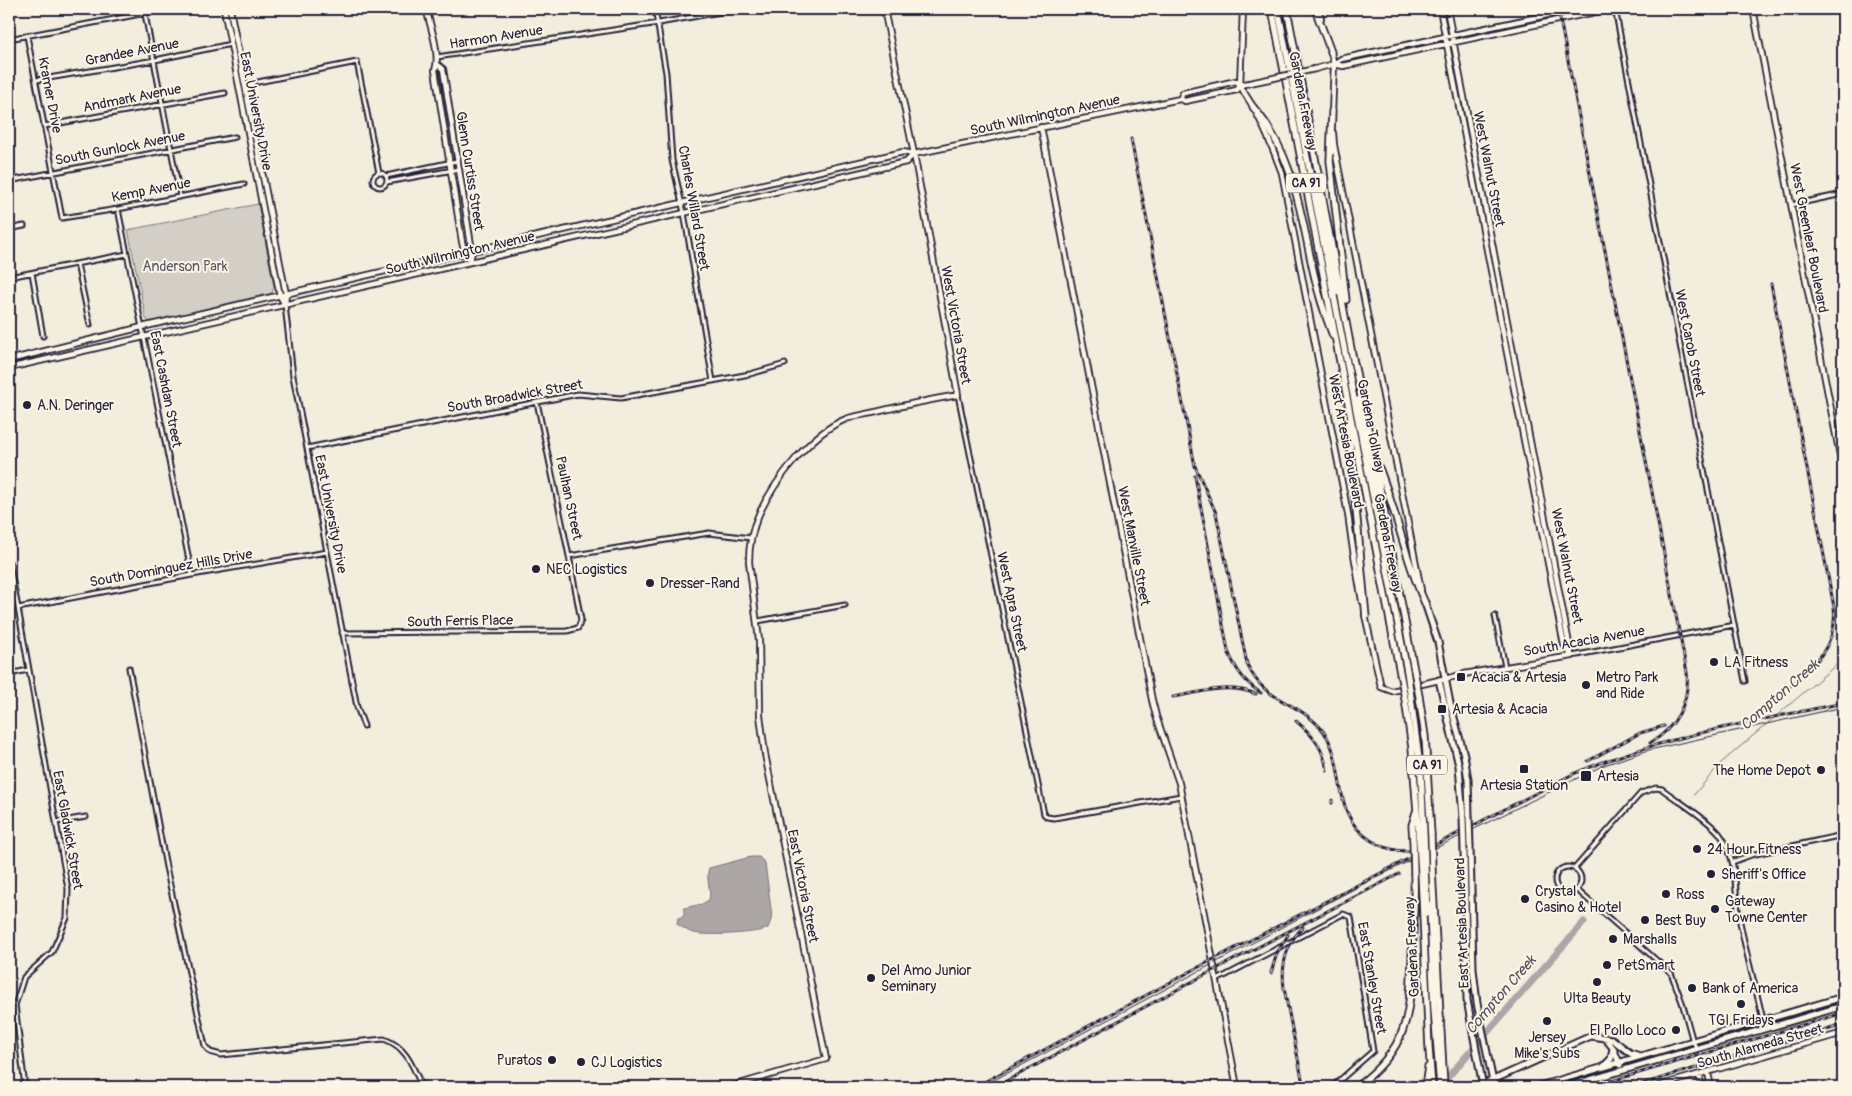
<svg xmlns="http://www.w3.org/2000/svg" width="1852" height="1096" font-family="Pangolin,sans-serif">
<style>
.green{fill:#d4cfc6;stroke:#7b7880}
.water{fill:#aca7a6;stroke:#75727b}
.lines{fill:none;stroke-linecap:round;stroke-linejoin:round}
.stream{stroke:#75727b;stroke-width:1}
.river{stroke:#aca7a6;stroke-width:7}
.street-casing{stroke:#22223b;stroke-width:7}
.secondary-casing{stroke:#22223b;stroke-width:8}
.primary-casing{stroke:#22223b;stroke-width:9}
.highway-casing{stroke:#22223b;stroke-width:9}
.street{stroke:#fcf5e5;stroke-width:3}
.secondary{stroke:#fcf5e5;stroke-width:4.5}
.primary{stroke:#fcf5e5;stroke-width:5}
.highway{stroke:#fcf5e5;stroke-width:5.5}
.tram{stroke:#22223b;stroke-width:1}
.rail-casing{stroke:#22223b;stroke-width:3}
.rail{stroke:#fcf5e5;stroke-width:1;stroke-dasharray:4;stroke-linecap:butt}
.secondary-bridge-casing{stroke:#22223b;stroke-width:8;stroke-linecap:butt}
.primary-bridge-casing{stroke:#22223b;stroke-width:9;stroke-linecap:butt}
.highway-bridge-casing{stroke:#22223b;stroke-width:9;stroke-linecap:butt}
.secondary-bridge{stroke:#fcf5e5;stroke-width:4.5}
.primary-bridge{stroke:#fcf5e5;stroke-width:5}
.highway-bridge{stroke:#fcf5e5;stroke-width:5.5}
.poi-dot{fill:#22223b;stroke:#fcf5e5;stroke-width:2}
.labels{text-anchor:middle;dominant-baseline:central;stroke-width:4;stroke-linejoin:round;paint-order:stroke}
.shield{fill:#fcf5e5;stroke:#63616e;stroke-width:1}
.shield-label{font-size:12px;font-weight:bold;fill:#22223b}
.street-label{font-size:14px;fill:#22223b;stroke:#fcf5e5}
.park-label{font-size:14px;fill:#575665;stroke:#fcf5e5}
.poi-label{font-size:14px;fill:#22223b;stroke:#fcf5e5;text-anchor:start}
.water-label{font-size:15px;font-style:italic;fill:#525160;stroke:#fcf5e5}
</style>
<rect width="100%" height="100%" fill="#f3edde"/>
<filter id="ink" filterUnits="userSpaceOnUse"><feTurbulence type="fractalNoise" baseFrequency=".02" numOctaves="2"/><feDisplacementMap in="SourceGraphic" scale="10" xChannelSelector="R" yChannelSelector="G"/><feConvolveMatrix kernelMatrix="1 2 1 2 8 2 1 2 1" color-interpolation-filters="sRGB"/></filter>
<g filter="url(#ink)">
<path class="green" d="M258,204L274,287L272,293L150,322L146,319L128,230Z"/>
<path class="water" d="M751,857H759L765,863L772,917L768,928C758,934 706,936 694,933C688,932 682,927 677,924L678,918L684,916V908L702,904L709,900C712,890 705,878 709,868Z"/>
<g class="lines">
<path class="stream" d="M1693,796L1721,763L1843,659"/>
<path class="river" d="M1441,1085L1584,922"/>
<defs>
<path id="street" d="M144,9L180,196
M655,9L666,73L672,160L684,213L713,381
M1615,9L1745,681
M27,36L62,218L118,209L244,184
M9,39L167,9
M437,57L659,23L737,9
M37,80L155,60L231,44
M258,82L357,62L379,173
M44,126L225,93
M373 180a7 7 0 1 1 14 0a7 7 0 1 1-14 0Z
M386,176L457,161
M9,181L235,137
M387,182L459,169
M1791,205L1843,194
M118,209L192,575
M9,229L24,226
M77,264L90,325
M32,273L43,336
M9,277L127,254
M285,305L293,376L357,707L364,726
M958,395L1044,814L1047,817L1054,818L1181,796
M307,448L578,394L621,398L750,374L785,364
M569,556L709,533L751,538
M9,562L18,608L68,889L67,918L52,952L24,977L15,1005L25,1087
M18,608L192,575L327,552
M1495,616L1505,667
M758,621L845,605
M342,633L567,631L578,628L581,620L569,556L537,402
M1572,656L1734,625
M129,668L166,867L205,1046L210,1052L221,1055L384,1039C407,1047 413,1067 422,1087
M9,674L28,670
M56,822L86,817
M1732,862L1751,855L1843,835
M1555 880a13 13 0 1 1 26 0a13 13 0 1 1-26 0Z
M1575,868L1641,793L1656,788L1662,789C1679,802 1706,818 1719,833C1738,857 1734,889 1739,917C1746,955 1757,991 1765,1029
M1577,890L1671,973L1682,1002L1693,1042L1697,1048
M1217,980L1343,914L1351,917L1373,1051L1332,1087"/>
<path id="secondary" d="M224,9L280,296L285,305
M230,9L286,294L285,304
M426,9C430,24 441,56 435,70L462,242L465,253L470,262
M1243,9L1240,85C1244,93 1249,100 1254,108C1265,129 1274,151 1282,173L1348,514L1352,543L1362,601
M1318,9L1321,18
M1440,9L1564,645L1572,656
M1447,9L1571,654
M1753,9L1843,471
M1330,49L1334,64L1332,113
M437,64L443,69L472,251L470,262
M1334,64L1343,66L1609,9
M1315,69L1334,64L1341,59L1575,9
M1180,99L1183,93L1236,81L1240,85
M1041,127L1152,700L1156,716L1179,783L1237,1087
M1333,133L1334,145L1421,590
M9,360L142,327L903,152L914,154L1180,99L1185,101L1237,90L1240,85L1269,79
M9,368L906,162L914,154
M1365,615L1381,687L1392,691L1439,680
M1445,679L1464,674L1572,656
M1708,1073L1711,1087
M1699,1075L1702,1087
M729,1087L826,1059L765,754L760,715L759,640L749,562C749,545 752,529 759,514C775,480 811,433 846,419C854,416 863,415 872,413C900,406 929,400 958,395L914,154L884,9
M1655,1087L1843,1033"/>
<path id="primary" d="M1425,603L1438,642L1450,703L1464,755L1468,780L1469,816
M1445,679L1439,680L1459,766L1463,818
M1470,846L1473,969L1477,1003L1494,1087
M1464,850L1467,1000L1483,1087
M1605,1038L1613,1048L1620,1065
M1604,1066L1611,1059L1613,1048
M1482,1085L1591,1036L1612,1039L1630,1053L1640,1056
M1536,1087L1843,997
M1566,1087L1843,1006"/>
<path id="highway" d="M1272,9L1400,673
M1278,9L1407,671
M1287,9L1352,354L1374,457L1414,670
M1315,9L1331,52
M1253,107C1294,154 1300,211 1313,270C1318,293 1325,315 1333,336
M1332,111L1330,161L1346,300
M1318,193L1337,292
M1358,400L1384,538
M1348,422L1366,617
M1379,468C1397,512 1405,560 1425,603
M1419,696L1425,736L1431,834
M1411,698L1421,775L1424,836
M1405,699L1412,748L1419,838
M1413,840L1412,825L1416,812
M1425,869L1427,913
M1432,870L1444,1087
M1421,871L1429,1049L1432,1087
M1433,901L1430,908L1434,1008L1440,1087
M1356,1087C1408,1049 1410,1017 1412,956C1413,929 1415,902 1414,875
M1425,1087L1428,1067"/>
</defs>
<use href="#street" class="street-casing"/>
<use href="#secondary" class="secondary-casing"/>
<use href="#primary" class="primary-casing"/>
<use href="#highway" class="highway-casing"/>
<use href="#street" class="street"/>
<use href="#secondary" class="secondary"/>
<use href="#primary" class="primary"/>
<use href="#highway" class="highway"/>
<path class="tram" d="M981,1087L1369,881L1604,765L1649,750L1843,707"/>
<defs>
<path id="rail" d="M1558,9L1687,672C1690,702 1676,728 1650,743
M1131,139L1195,466L1216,513L1247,664C1264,703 1296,700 1320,727C1350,762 1327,814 1372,841C1387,850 1403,853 1420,850
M1195,476L1228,651C1235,669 1245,683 1261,693
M1173,697C1201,692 1228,683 1256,694
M1296,721C1313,735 1324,749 1327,771
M1745,722C1758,715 1768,704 1779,695C1807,672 1839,649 1834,607L1771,284
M1588,761L1640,733L1664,726
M1332,800V803
M1271,973L1277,953L1288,935
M1303,1084L1284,988C1281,965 1286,944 1303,927
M975,1087L1212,960L1573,774C1659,737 1752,722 1843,703
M995,1087L1214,970L1399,874
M1591,1087L1843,1013
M1632,1087L1843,1024"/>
</defs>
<use href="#rail" class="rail-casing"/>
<use href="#rail" class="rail"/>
<defs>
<path id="secondary-bridge" d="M1269,79L1315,69"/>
<path id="primary-bridge" d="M1469,816L1470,846
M1463,818L1464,850"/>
<path id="highway-bridge" d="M1414,670L1419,696
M1407,671L1411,698
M1400,673L1405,699
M1431,834L1432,870
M1424,836L1425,869
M1419,838L1421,871
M1413,840L1414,875"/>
</defs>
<use href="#secondary-bridge" class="secondary-bridge-casing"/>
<use href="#primary-bridge" class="primary-bridge-casing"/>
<use href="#highway-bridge" class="highway-bridge-casing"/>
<use href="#secondary-bridge" class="secondary-bridge"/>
<use href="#primary-bridge" class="primary-bridge"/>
<use href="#highway-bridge" class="highway-bridge"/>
</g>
</g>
<g class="poi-dot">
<circle cx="27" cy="405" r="5"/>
<circle cx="536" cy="569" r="5"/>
<circle cx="650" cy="583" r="5"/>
<circle cx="1714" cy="662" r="5"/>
<rect x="1456" y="672" width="10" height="10" rx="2.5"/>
<circle cx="1586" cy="685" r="5"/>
<rect x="1437" y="704" width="10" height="10" rx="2.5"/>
<rect x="1519" y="764" width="10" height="10" rx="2.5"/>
<circle cx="1821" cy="770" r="5"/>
<rect x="1580" y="770" width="12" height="12" rx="2.5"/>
<circle cx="1697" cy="849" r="5"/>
<circle cx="1711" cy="874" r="5"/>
<circle cx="1666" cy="894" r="5"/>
<circle cx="1525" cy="899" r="5"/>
<circle cx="1715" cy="909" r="5"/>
<circle cx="1645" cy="920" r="5"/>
<circle cx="1613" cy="939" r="5"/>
<circle cx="1607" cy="965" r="5"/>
<circle cx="871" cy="978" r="5"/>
<circle cx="1597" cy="982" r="5"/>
<circle cx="1692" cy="988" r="5"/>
<circle cx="1741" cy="1004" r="5"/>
<circle cx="1547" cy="1021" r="5"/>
<circle cx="1676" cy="1030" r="5"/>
<circle cx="552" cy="1060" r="5"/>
<circle cx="581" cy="1062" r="5"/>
</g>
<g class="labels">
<g class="shield">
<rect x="1286" y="173.5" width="40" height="19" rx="4"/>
<rect x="1407" y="755.5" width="40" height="19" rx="4"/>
</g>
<g class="shield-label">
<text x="1306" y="183">CA 91</text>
<text x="1427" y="765">CA 91</text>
</g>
<g class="street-label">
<text transform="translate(496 37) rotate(-9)">Harmon Avenue</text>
<text transform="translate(132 52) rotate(-11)">Grandee Avenue</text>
<text transform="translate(50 95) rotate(79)">Kramer Drive</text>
<text transform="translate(132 98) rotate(-11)">Andmark Avenue</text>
<text transform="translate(1303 101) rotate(79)">Gardena Freeway</text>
<text transform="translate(256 111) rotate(79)">East University Drive</text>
<text transform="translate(1045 115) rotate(-12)">South Wilmington Avenue</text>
<text transform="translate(120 148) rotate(-11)">South Gunlock Avenue</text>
<text transform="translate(1489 169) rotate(79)">West Walnut Street</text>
<text transform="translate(470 171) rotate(81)">Glenn Curtiss Street</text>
<text transform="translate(151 190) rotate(-11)">Kemp Avenue</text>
<text transform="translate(694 208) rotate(80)">Charles Willard Street</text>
<text transform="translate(1809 238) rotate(79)">West Greenleaf Boulevard</text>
<text transform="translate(460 253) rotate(-13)">South Wilmington Avenue</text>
<text transform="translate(956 325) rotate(80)">West Victoria Street</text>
<text transform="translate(1690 343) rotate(79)">West Carob Street</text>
<text transform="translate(166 389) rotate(79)">East Cashdan Street</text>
<text transform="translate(515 396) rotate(-10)">South Broadwick Street</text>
<text transform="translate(1371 426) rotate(79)">Gardena Tollway</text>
<text transform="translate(1346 441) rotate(79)">West Artesia Boulevard</text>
<text transform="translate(569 498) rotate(78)">Paulhan Street</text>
<text transform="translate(331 514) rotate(79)">East University Drive</text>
<text transform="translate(1388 543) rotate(79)">Gardena Freeway</text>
<text transform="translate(1134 546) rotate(79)">West Manville Street</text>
<text transform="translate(1567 566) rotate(79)">West Walnut Street</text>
<text transform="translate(171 568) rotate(-10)">South Dominguez Hills Drive</text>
<text transform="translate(1012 602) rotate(78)">West Apra Street</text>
<text transform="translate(460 621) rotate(-1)">South Ferris Place</text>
<text transform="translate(1584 641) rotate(-10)">South Acacia Avenue</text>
<text transform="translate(68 830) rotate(80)">East Gladwick Street</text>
<text transform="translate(803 886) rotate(79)">East Victoria Street</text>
<text transform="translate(1462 923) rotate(-92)">East Artesia Boulevard</text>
<text transform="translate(1412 947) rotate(-93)">Gardena Freeway</text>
<text transform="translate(1372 978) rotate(80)">East Stanley Street</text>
<text transform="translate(1760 1046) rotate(-16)">South Alameda Street</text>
</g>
<g class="park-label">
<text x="185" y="266">Anderson Park</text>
</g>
<g class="poi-label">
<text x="37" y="405">A.N. Deringer</text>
<text x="546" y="569">NEC Logistics</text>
<text x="660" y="583">Dresser-Rand</text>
<text x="1724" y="662">LA Fitness</text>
<text x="1471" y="677">Acacia &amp; Artesia</text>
<text x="1596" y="677">Metro Park<tspan x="1596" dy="16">and Ride</tspan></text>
<text x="1452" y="709">Artesia &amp; Acacia</text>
<text x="1811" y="770" text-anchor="end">The Home Depot</text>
<text x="1597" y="776">Artesia</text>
<text x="1524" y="785" text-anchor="middle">Artesia Station</text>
<text x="1707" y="849">24 Hour Fitness</text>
<text x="1721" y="874">Sheriff's Office</text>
<text x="1535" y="891">Crystal<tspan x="1535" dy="16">Casino &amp; Hotel</tspan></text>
<text x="1676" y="894">Ross</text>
<text x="1725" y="901">Gateway<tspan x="1725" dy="16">Towne Center</tspan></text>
<text x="1655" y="920">Best Buy</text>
<text x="1623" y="939">Marshalls</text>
<text x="1617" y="965">PetSmart</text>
<text x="881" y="970">Del Amo Junior<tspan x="881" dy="16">Seminary</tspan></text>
<text x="1702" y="988">Bank of America</text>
<text x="1597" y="998" text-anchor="middle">Ulta Beauty</text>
<text x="1741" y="1020" text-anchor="middle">TGI Fridays</text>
<text x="1666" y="1030" text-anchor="end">El Pollo Loco</text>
<text x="1547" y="1037" text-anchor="middle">Jersey<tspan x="1547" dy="16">Mike's Subs</tspan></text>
<text x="542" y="1060" text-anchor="end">Puratos</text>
<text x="591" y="1062">CJ Logistics</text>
</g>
<g class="water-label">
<text transform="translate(1780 695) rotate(-41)">Compton Creek</text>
<text transform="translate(1501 995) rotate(-49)">Compton Creek</text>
</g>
</g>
<rect width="1852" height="1096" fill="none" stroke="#fcf5e5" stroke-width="30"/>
<rect x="15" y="15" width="1822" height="1066" fill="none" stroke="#22223b" stroke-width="2" filter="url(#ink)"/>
</svg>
